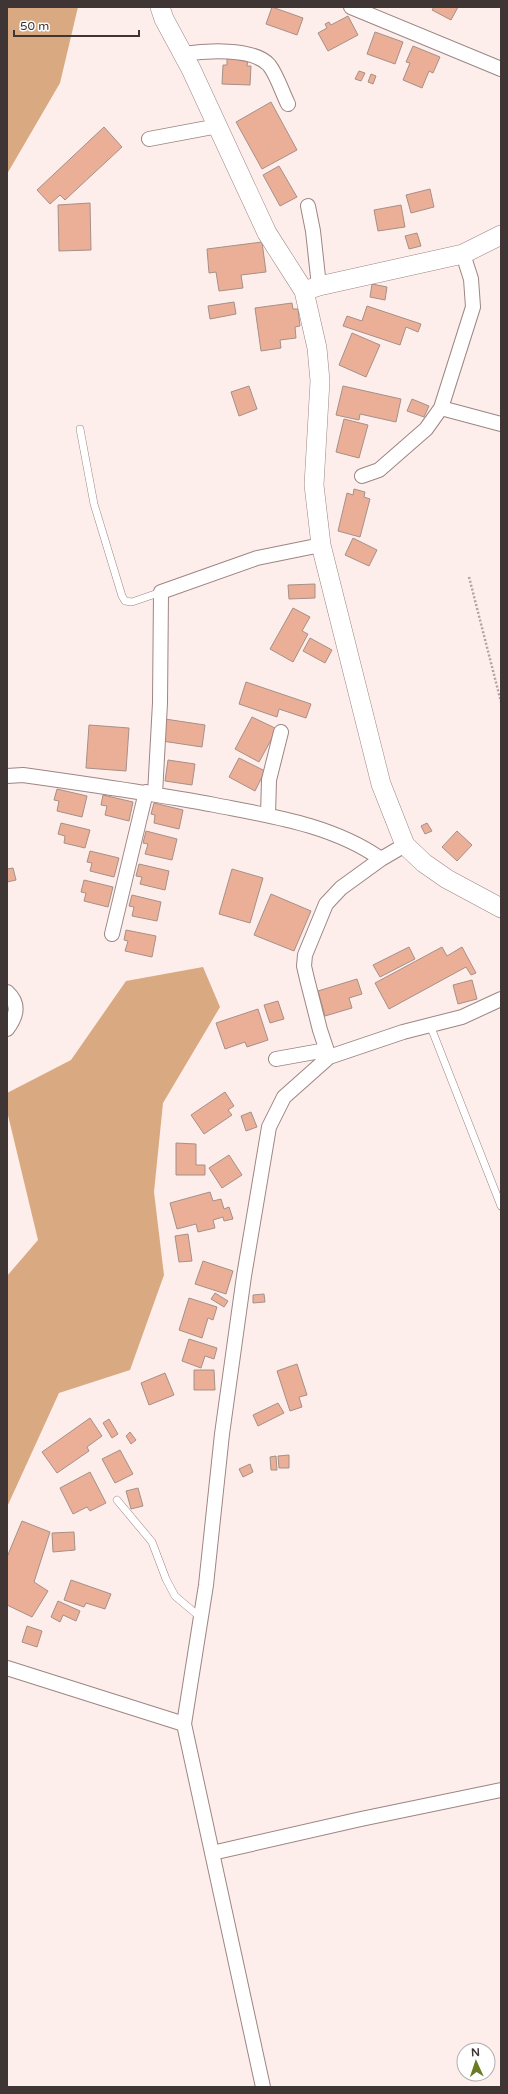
<svg xmlns="http://www.w3.org/2000/svg" width="508" height="2094" font-family="'Varela Round',sans-serif">
<style>
.forest{fill:#d9a981}
.building{fill:#ebae97;stroke:#a69088}
.lines{fill:none;stroke-linecap:round;stroke-linejoin:round}
.lane-casing{stroke:#9d8684;stroke-width:8}
.street-casing{stroke:#9d8684;stroke-width:16}
.secondary-casing{stroke:#9d8684;stroke-width:20}
.path{stroke:#b0a3a2;stroke-width:2.5;stroke-dasharray:2 2;stroke-linecap:butt}
.lane{stroke:#fff;stroke-width:7}
.street{stroke:#fff;stroke-width:14}
.secondary{stroke:#fff;stroke-width:19}
</style>
<rect width="100%" height="100%" fill="#fdeeec"/>
<path class="forest" d="M7,7H78L60,83L7,174Z
M203,967L220,1007L163,1103L154,1192L164,1275L130,1370L59,1393L7,1507V1276L38,1240L7,1111V1093L71,1060L126,981Z"/>
<path class="building" d="M272,7L303,18L297,35L266,24Z
M434,7H458L451,20L432,10Z
M348,16L358,35L328,51L318,33L327,28L325,24L329,22L331,25Z
M375,32L403,42L395,64L367,54Z
M413,46L440,57L433,73L429,71L422,88L403,80L410,63L406,62Z
M227,58L248,59L247,66H251L250,85L222,84L223,65H227Z
M359,71L365,73L361,81L355,79Z
M371,74L376,76L373,84L368,82Z
M271,102L297,150L262,169L236,122Z
M104,127L122,147L65,200L60,195L50,204L37,190Z
M279,166L297,197L280,206L263,175Z
M430,189L434,207L411,213L406,195Z
M90,203L91,250L59,251L58,205Z
M401,205L405,227L378,231L374,210Z
M417,233L421,246L409,249L405,236Z
M262,242L266,272L241,275L243,288L219,291L216,272L209,273L207,249Z
M372,284L387,287L385,300L370,297Z
M234,302L236,314L210,319L208,306Z
M292,303L293,309H298L300,326L295,327L296,338L280,340L281,348L261,351L255,308Z
M367,306L421,324L418,332L406,327L400,345L343,326L347,316L362,321Z
M352,333L380,345L366,377L339,365Z
M249,386L257,409L239,416L231,392Z
M343,386L401,399L396,422L360,414L359,420L336,415Z
M412,399L429,406L424,417L407,411Z
M344,419L368,425L359,458L336,452Z
M354,489L365,492L364,497L370,499L360,537L338,531L347,493L353,495Z
M353,538L377,550L369,566L345,555Z
M315,584V598L289,599L288,585Z
M293,608L310,617L302,631L308,634L293,662L270,649Z
M310,638L332,650L325,663L303,651Z
M246,682L311,704L306,718L279,709L277,717L239,704Z
M252,717L277,729L259,762L235,749Z
M165,719L205,725L202,747L162,741Z
M89,725L129,728L126,771L86,768Z
M239,758L265,771L255,791L229,777Z
M168,760L195,764L192,785L165,781Z
M57,789L87,796L82,817L57,811L59,801L54,800Z
M103,795L133,802L129,821L105,815L107,806L101,805Z
M154,803L183,810L179,829L154,823L155,815L151,814Z
M61,823L90,830L85,848L64,843L65,836L58,834Z
M427,823L432,831L425,834L421,826Z
M146,831L177,839L172,860L145,854L148,844L143,843Z
M457,831L472,845L457,861L442,847Z
M90,851L119,858L114,877L90,871L92,863L87,862Z
M139,864L169,871L165,890L140,884L142,877L136,876Z
M13,868L16,880L7,882V869Z
M232,869L263,878L250,923L219,914Z
M84,880L113,887L108,907L84,901L86,893L81,892Z
M271,894L311,911L294,951L254,935Z
M132,895L161,902L157,921L132,916L134,907L129,906Z
M126,930L156,936L152,957L125,951L128,941L124,940Z
M409,947L415,959L380,977L373,965Z
M442,947L447,956L462,947L476,973L471,975L466,967L389,1009L375,983Z
M357,979L362,994L349,998L352,1008L325,1016L318,991Z
M472,980L477,999L458,1004L453,985Z
M278,1001L284,1019L270,1023L264,1005Z
M258,1009L268,1040L247,1047L245,1042L225,1049L216,1023Z
M225,1092L234,1106L228,1110L232,1115L204,1134L191,1115Z
M251,1112L257,1127L246,1131L241,1116Z
M176,1143L196,1144V1165H205V1175H176Z
M229,1155L242,1175L222,1188L209,1168Z
M210,1192L213,1201L221,1199L224,1209L229,1207L233,1219L224,1221L223,1217L213,1220L215,1228L198,1232L196,1224L177,1229L170,1203Z
M188,1234L192,1261L179,1262L175,1236Z
M203,1261L233,1271L226,1294L195,1284Z
M215,1293L228,1301L224,1307L211,1299Z
M264,1294L265,1302L253,1303V1295Z
M189,1298L217,1307L213,1320L208,1318L202,1338L179,1330Z
M189,1339L217,1348L214,1359L205,1356L201,1368L182,1361Z
M297,1364L307,1395L299,1397L302,1407L290,1411L277,1371Z
M194,1370H214L215,1390H194Z
M165,1373L174,1395L149,1405L141,1383Z
M278,1403L284,1413L258,1426L253,1415Z
M90,1418L102,1436L87,1447L89,1451L57,1473L42,1452Z
M109,1419L118,1434L112,1438L103,1423Z
M130,1432L136,1440L131,1444L126,1436Z
M120,1450L133,1474L115,1483L102,1459Z
M289,1455V1468H279L278,1456Z
M276,1456L277,1470H271L270,1457Z
M250,1464L253,1472L243,1477L239,1469Z
M90,1472L106,1503L90,1511L87,1507L73,1514L60,1488Z
M138,1488L143,1506L131,1509L126,1491Z
M22,1521L50,1532L34,1582L48,1591L32,1617L7,1605V1557Z
M74,1532L75,1550L53,1552L52,1533Z
M71,1580L111,1594L105,1609L86,1603L84,1607L64,1600Z
M58,1601L80,1611L76,1621L63,1615L60,1622L51,1617Z
M27,1626L42,1631L37,1647L22,1642Z"/>
<g class="lines">
<defs>
<path id="lane" d="M80,429L94,504L122,596L125,601L132,602L161,592
M430,1025L501,1206
M117,1500L152,1542L166,1579L175,1596L200,1617"/>
<path id="street" d="M351,7L501,69
M183,54C204,51 253,47 269,65C277,75 282,92 288,104
M149,139L218,126
M308,206L313,231L319,286
M441,408L501,424
M362,476L379,470L426,429L441,408L473,307L471,279L463,254
M7,776L23,775C87,784 151,793 215,805C271,816 333,825 381,859
M155,794L160,703L161,592L257,558L321,545
M268,815L269,780L281,732
M112,934L146,792
M7,992C20,1004 17,1016 7,1029
M329,1057L320,1030L307,979L304,966L305,955L326,904L341,888L381,859L405,845
M276,1059L326,1050
M7,1668L184,1724
M212,1853L361,1819L501,1790
M263,2087L184,1724L206,1585L222,1434L244,1276L269,1127L284,1097L329,1057L403,1032L462,1017L501,999"/>
<path id="secondary" d="M160,7L164,19L191,69L267,233L304,291L317,348L320,381L314,485L321,545L381,784L405,845L424,863L447,879L501,908
M304,291L319,286L463,254L501,235"/>
</defs>
<use href="#lane" class="lane-casing"/>
<use href="#street" class="street-casing"/>
<use href="#secondary" class="secondary-casing"/>
<path class="path" d="M469,577L501,702"/>
<use href="#lane" class="lane"/>
<use href="#street" class="street"/>
<use href="#secondary" class="secondary"/>
</g>
<rect width="508" height="2094" fill="none" stroke="#3f3535" stroke-width="16"/>
<g transform="translate(476 2062) rotate(357)"><circle r="19" fill="#ffffff" stroke="#b2aeae"/>
<path d="M0-3L7 15L0 10L-7 15Z" fill="#6c7925"/>
<text y="-6" font-size="11" font-weight="bold" text-anchor="middle" fill="#3f3535">N</text>
</g>
<path d="M14 30v6h125v-6" fill="none" stroke="#3f3535" stroke-width="2"/>
<text x="20" y="30" font-size="12" fill="#3f3535" stroke="#ffffff" stroke-width="3" paint-order="stroke">50 m</text>
</svg>
